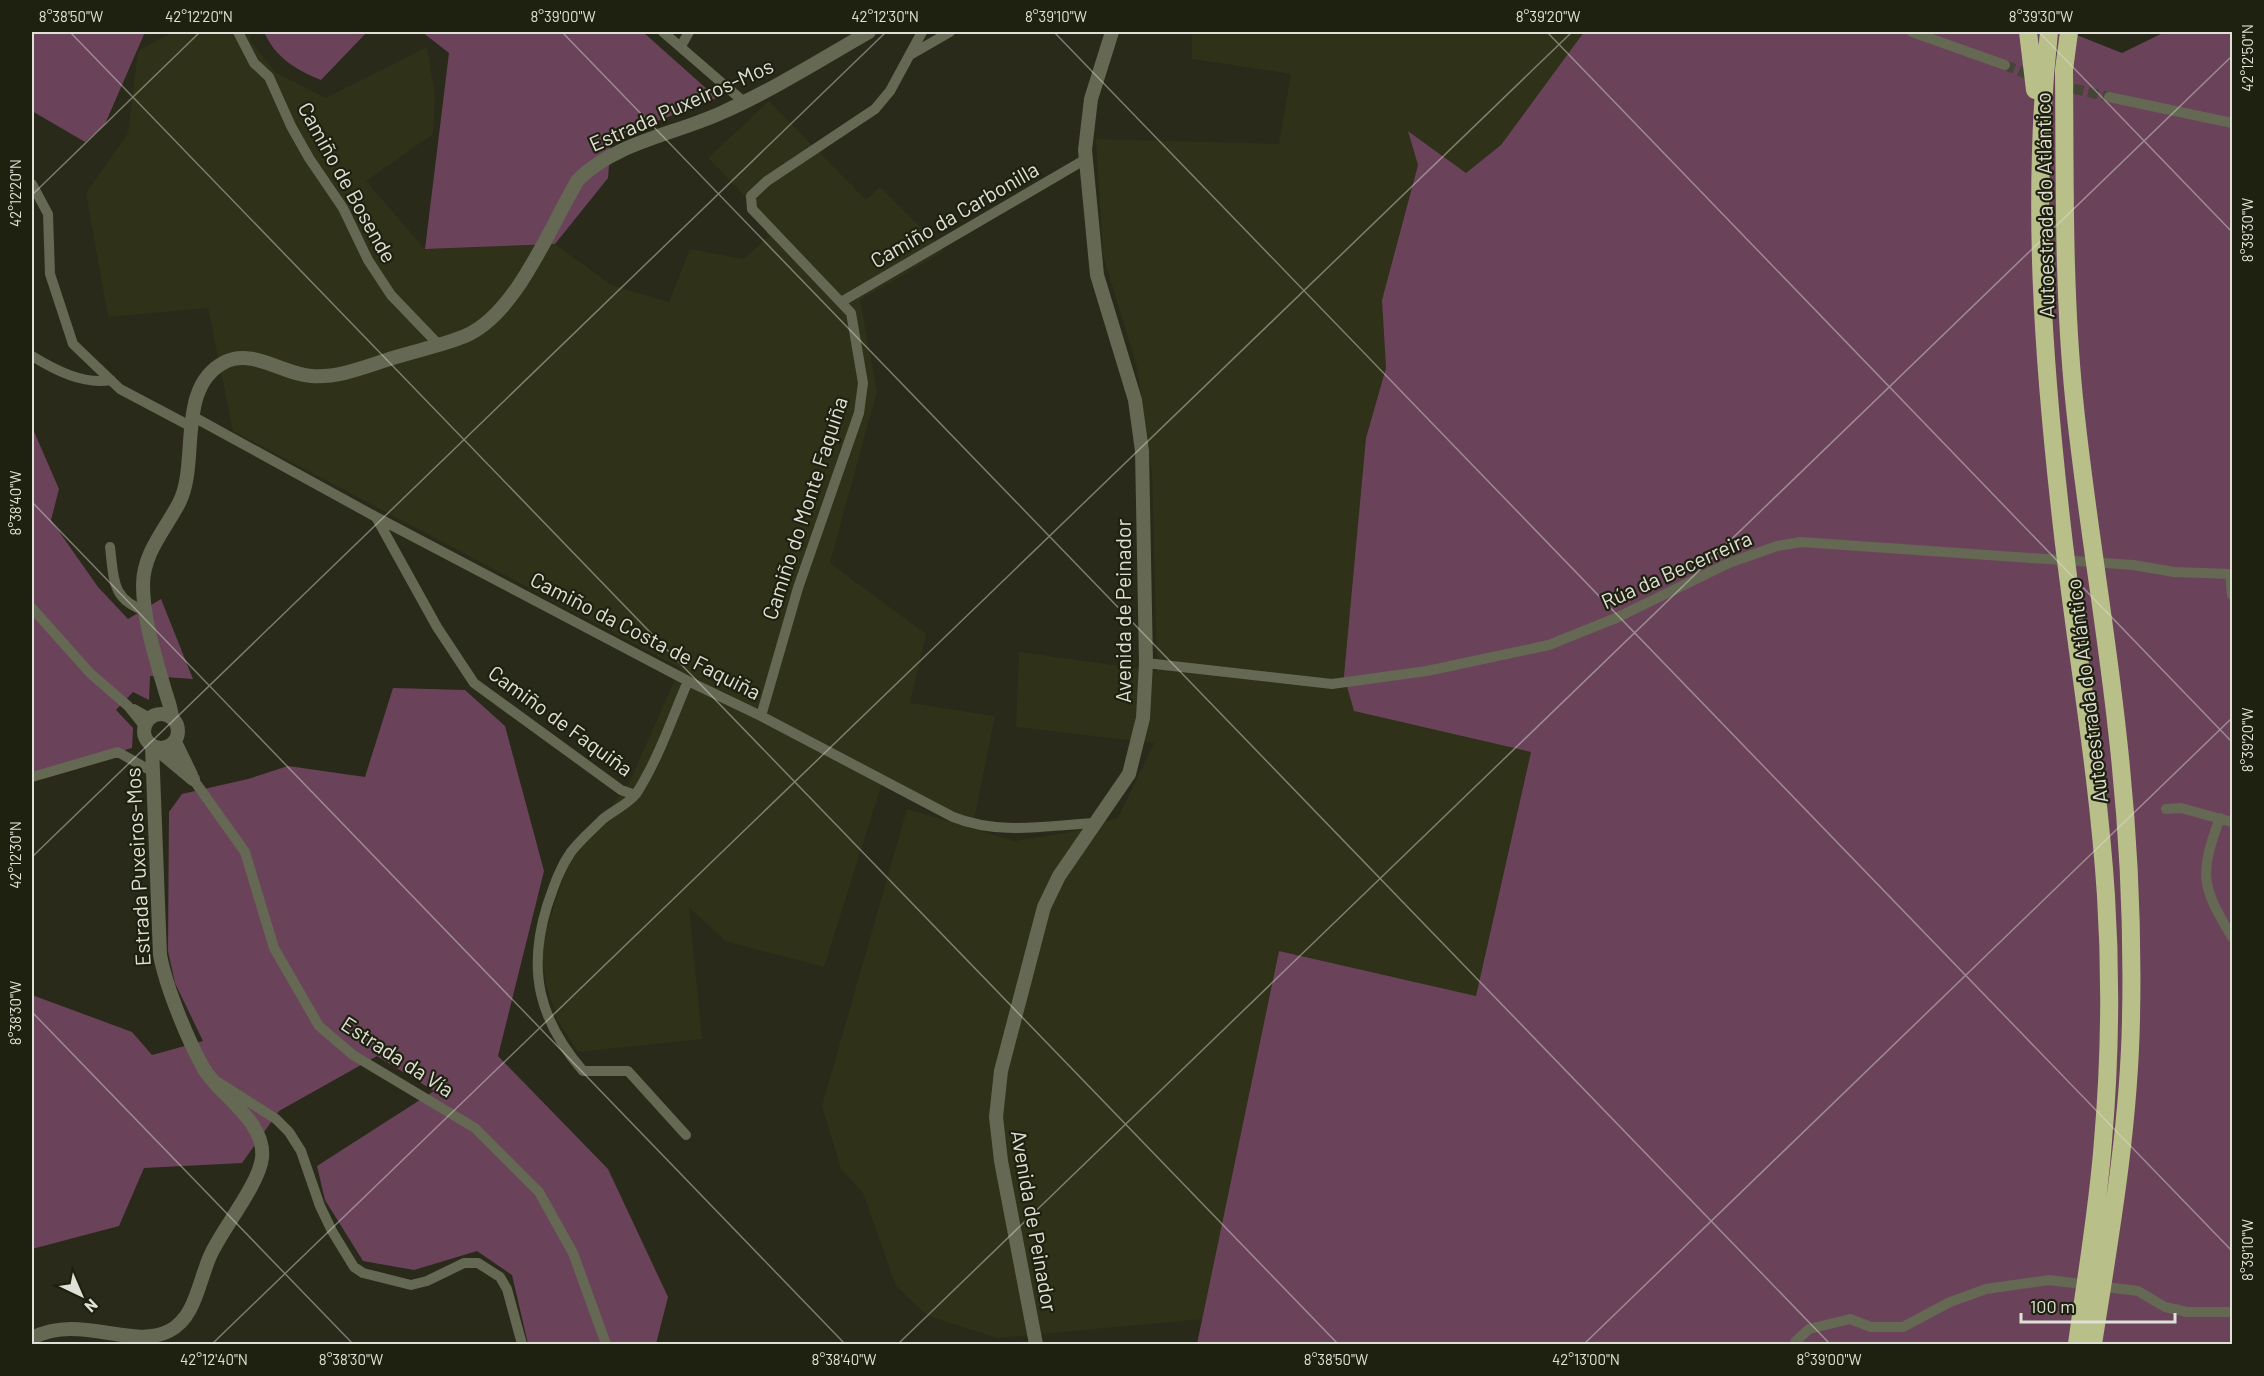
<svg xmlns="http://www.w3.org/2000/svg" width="2264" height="1376" font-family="Barlow,sans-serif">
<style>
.built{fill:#2f3119}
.green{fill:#6a435a}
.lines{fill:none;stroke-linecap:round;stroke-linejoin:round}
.minor-tunnel{stroke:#444536;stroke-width:10;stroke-dasharray:10 5;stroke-linecap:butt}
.minor{stroke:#656852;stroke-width:10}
.tertiary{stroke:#656852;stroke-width:14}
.motorway{stroke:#b9bf89;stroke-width:18}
.ticks{fill:none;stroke:#e0e1d6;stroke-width:1.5;stroke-opacity:0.45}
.labels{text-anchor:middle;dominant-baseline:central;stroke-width:4.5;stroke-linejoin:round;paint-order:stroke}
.street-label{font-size:21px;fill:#e0e1d6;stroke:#1f2110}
.neatline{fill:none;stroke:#e0e1d6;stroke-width:2}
.ticks-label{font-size:15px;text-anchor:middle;fill:#e0e1d6}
</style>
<rect width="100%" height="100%" fill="#292a1a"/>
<path class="built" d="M172,32H250L251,42L275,72L326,98L427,47L435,96L433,134L366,181L425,249L555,244L611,285L669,302L690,249L744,259L769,236L739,189L708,158L769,101L866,200L880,187L944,251L860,300L877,391L830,563L926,634L910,703L995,716L973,825L883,780L824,967L725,941L689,907L702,1039L578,1052L558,1021L546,984L541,947L566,868L629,783L680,668L233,431L208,308L108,317L86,193L128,133L138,51Z
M1192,32H1584L1501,145L1466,173L1409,131L1418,165L1382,300L1386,368L1366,438L1354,711L1531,752L1476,996L1279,951L1203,1319L997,1338L928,1316L896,1286L863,1193L841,1169L822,1106L907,809L1015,841L1070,832L1118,818L1154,743L1016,727L1019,652L1157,671L1152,473L1137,368L1103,255L1096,139L1279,144L1291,74L1192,59Z"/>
<path class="green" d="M32,32H145L105,124L85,142L32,111Z
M264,32H367L321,80C296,70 275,57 264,32Z
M422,32H643L717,98L611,139L608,178L555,244L425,249L449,53Z
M1584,32H2069L2122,53L2165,32H2232V1344H1197L1279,951L1476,996L1531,752L1354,711L1344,676L1366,438L1386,368L1382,300L1418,165L1408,131L1466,173L1501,145Z
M32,427L59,489L51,520L98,587L128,619L161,599L193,679L150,676L149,700L133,692L116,710L133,728L132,748L32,777Z
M393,688L465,690L505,726L544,871L498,1056L608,1169L668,1297L656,1344H528L512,1275L477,1251L414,1270L363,1261L325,1200L317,1166L434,1091L377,1056L279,1111L242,1163L144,1168L119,1226L32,1249V995L132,1032L152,1055L203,1041L175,983L168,951L169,812L182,794L248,779L288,766L365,777Z"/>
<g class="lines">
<path class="minor-tunnel" d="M2005,65L2036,78
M2059,85L2109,97"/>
<path class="minor" d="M238,32L254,63L269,77L291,126L309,158L343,208L368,260L391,295L438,344
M663,32L744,102
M1912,32L2005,65
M681,46L689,32
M910,55L950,32
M2109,97L2232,123
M32,184L48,214L50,274L73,344L120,389L190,426
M841,302L1086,159
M32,356C55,370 83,385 111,380
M192,416L376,517L688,681L761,716L953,817C1001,836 1048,825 1097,823
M376,517L437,627L474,683L621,790L635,795
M110,547C114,579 111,600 146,611
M2230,574L2232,595
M32,608L90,673L128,706L144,726
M1146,663L1332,684L1427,671L1549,645L1616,618L1729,563L1777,546L1801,542L2133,565L2174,572L2232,574
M134,709L150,718
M761,716L798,588L859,413L863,383L851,313L752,209L751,196L767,181L875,109L890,91L922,32
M32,777L118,752L153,772
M193,779L245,852L274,948L319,1026L353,1055L475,1128L539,1192L573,1253L606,1344
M2166,809L2181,808L2232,822
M2220,818C2199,874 2201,886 2232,937
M218,1082L276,1119L289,1132L301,1151L320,1206L332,1231L354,1267L363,1273L411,1285L427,1281L464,1263H478L500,1277L507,1289L522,1344
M686,1135L628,1071H583C539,1020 527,971 547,906C554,886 559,869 571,852C580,840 593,829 603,819C613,811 628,804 636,794C658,760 672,718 688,681
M1795,1342L1809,1329L1850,1319L1871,1327H1903L1950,1302L1986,1289L2049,1280L2138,1291L2165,1307L2187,1312H2232"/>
<path class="tertiary" d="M144 731a17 17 0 1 1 34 0a17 17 0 1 1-34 0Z
M172,718C171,706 167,698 164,687C155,656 143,618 143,585C143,553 165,530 179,503C200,463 175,387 225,362C253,348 284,375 312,376C341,378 369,365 396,357C419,350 443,345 465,336C517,314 550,226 578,180C614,143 675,134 721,113C773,90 820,60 869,32
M175,742L191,775
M156,748L193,779
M32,1338C80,1313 131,1350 169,1331C196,1318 199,1279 211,1254C223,1228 259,1184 262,1158C266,1121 221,1097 204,1069C188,1041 166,987 160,955L152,746
M1036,1344L1001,1161L996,1117L1001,1071L1044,907L1059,876L1129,774L1143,718L1146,663L1142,451L1135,400L1097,275L1085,150L1091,99L1112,32"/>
<path class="motorway" d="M2028,32L2035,90
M2049,32C2031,199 2043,360 2062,527C2076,650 2098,772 2106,896C2111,976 2110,1060 2103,1141C2098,1209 2086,1277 2077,1344
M2069,32L2064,70C2065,179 2063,289 2074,398C2085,509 2105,619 2117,730C2128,825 2133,923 2131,1019C2129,1128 2110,1236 2093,1344"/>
</g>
<path class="ticks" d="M70,32L1338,1344M562,32L1830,1344M1054,32L2232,1251M1547,32L2232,742M2039,32L2232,232M32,195L200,32M32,502L845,1344M32,857L886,32M32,1012L353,1344M212,1344L1572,32M898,1344L2232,56M1584,1344L2232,718"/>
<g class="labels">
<g class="street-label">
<text transform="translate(681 104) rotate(-24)">Estrada Puxeiros-Mos</text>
<text transform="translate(348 182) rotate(61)">Camiño de Bosende</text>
<text transform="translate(2044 205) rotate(-91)">Autoestrada do Atlántico</text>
<text transform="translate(954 214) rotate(-30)">Camiño da Carbonilla</text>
<text transform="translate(804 508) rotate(-72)">Camiño do Monte Faquiña</text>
<text transform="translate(1676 569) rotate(-24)">Rúa da Becerreira</text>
<text transform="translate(1122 611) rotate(-90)">Avenida de Peinador</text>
<text transform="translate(646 635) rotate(27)">Camiño da Costa de Faquiña</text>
<text transform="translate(2086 691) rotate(-97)">Autoestrada do Atlántico</text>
<text transform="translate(561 720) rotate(36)">Camiño de Faquiña</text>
<text transform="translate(137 867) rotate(-93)">Estrada Puxeiros-Mos</text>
<text transform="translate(398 1056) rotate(33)">Estrada da Vía</text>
<text transform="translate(1035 1221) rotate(80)">Avenida de Peinador</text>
</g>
</g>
<rect width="2264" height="1376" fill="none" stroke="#1f2110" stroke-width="66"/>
<g transform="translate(81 1295) rotate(136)" stroke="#1f2110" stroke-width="4.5" paint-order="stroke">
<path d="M0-4.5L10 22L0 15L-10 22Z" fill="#e0e1d6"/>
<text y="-9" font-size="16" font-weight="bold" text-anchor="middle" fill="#e0e1d6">N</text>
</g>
<path d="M2021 1313v9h154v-9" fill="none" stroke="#e0e1d6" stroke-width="3"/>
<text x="2030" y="1313" font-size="18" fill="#e0e1d6" stroke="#1f2110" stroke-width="4.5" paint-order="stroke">100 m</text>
<rect x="33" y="33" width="2198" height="1310" class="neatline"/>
<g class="ticks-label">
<text x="71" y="22">8°38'50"W</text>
<text x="199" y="22">42°12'20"N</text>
<text x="563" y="22">8°39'00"W</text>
<text x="885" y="22">42°12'30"N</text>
<text x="1056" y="22">8°39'10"W</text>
<text x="1548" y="22">8°39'20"W</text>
<text x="2041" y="22">8°39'30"W</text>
<text transform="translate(2248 58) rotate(-90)" y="5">42°12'50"N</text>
<text transform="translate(16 193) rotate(-90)" y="5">42°12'20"N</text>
<text transform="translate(2248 230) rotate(-90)" y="5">8°39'30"W</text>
<text transform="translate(16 503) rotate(-90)" y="5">8°38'40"W</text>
<text transform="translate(2248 740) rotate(-90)" y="5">8°39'20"W</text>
<text transform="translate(16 855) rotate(-90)" y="5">42°12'30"N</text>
<text transform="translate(16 1013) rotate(-90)" y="5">8°38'30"W</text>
<text transform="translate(2248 1250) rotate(-90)" y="5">8°39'10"W</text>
<text x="214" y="1365">42°12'40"N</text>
<text x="351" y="1365">8°38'30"W</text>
<text x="844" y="1365">8°38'40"W</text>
<text x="1336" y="1365">8°38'50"W</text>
<text x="1586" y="1365">42°13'00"N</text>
<text x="1829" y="1365">8°39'00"W</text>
</g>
</svg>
